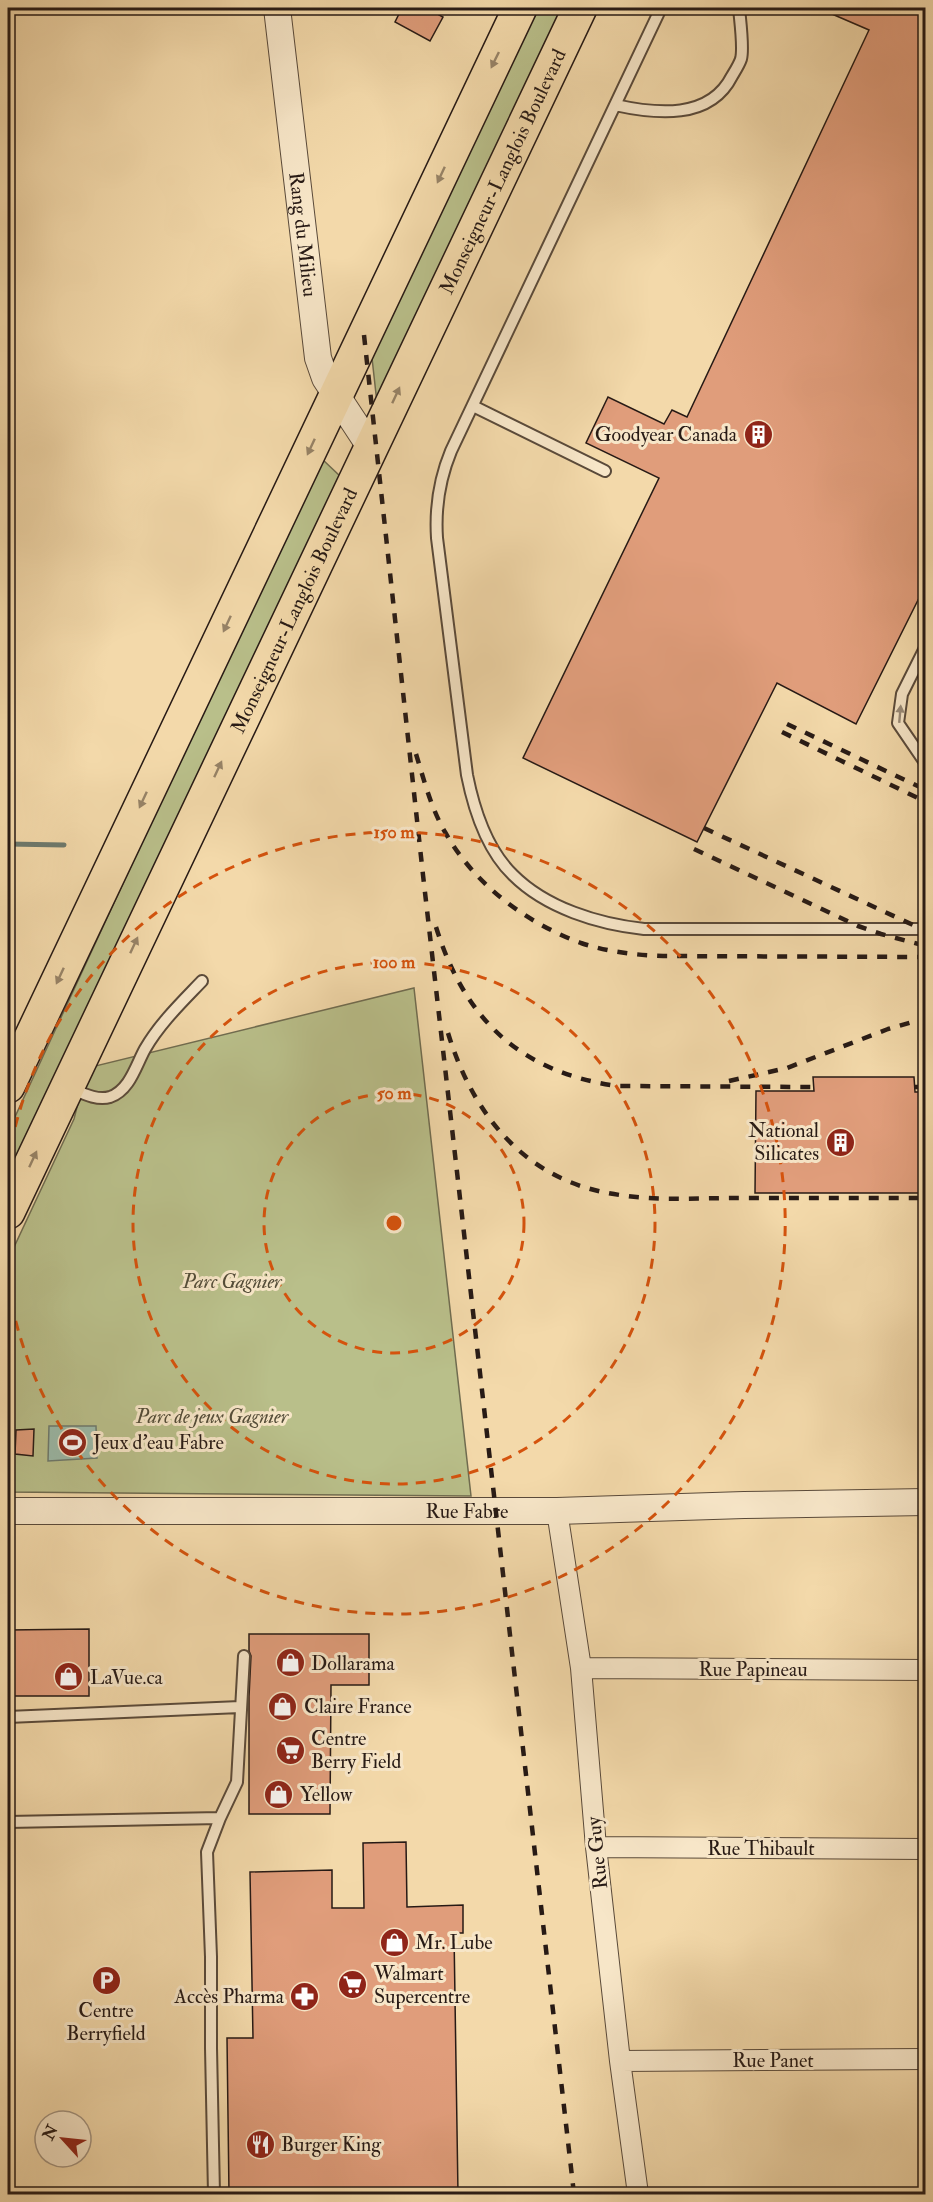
<svg xmlns="http://www.w3.org/2000/svg" width="933" height="2202" font-family="'IM FELL Double Pica',serif">
<style>
.green{fill:#b9bf8a;stroke:#706c50;stroke-width:1.5}
.water{fill:#9bbaa9;stroke:#6d7a6e;stroke-width:1.5}
.lines{fill:none;stroke-linecap:round;stroke-linejoin:round}
.stream{stroke:#6d7a6e;stroke-width:5}
.building{fill:#e09d7b;stroke:#271a15;stroke-width:1.5}
.service-casing{stroke:#5a4a3a;stroke-width:14}
.minor-casing{stroke:#5a4a3a;stroke-width:22}
.tertiary-casing{stroke:#5a4a3a;stroke-width:28}
.trunk-casing{stroke:#271a15;stroke-width:36}
.service{stroke:#f7e6c8;stroke-width:10}
.minor{stroke:#f7e6c8;stroke-width:20}
.tertiary{stroke:#f7e6c8;stroke-width:26}
.trunk{stroke:#f3d9aa;stroke-width:33}
.rail{stroke:#271a15;stroke-width:4.5;stroke-dasharray:10 10;stroke-linecap:butt}
.oneway{fill:#978367}
.oneway2{fill:#998a77}
.ring{fill:none;stroke:#d5530d;stroke-width:3;stroke-dasharray:10 8}
.labels{text-anchor:middle;dominant-baseline:central;stroke-width:6;stroke-linejoin:round;paint-order:stroke}
.street-label{font-size:20px;fill:#271a15;stroke:#f7e6c8}
.poi-label{font-size:20px;fill:#271a15;stroke:#f7e6c8;text-anchor:start}
.park-label{font-size:20px;font-style:italic;fill:#534c38;stroke:#f7e6c8}
.centre{fill:#d5530d;stroke:#f7e6c8;stroke-width:3}
.ring-label{font-size:18px;text-anchor:middle;font-weight:bold;fill:#d5530d;stroke:#f7e6c8;stroke-width:6;stroke-linejoin:round;paint-order:stroke}
</style>
<rect width="100%" height="100%" fill="#f3d9aa"/>
<filter id="stains"><feTurbulence type="fractalNoise" baseFrequency=".00333" numOctaves="4"/><feColorMatrix values="0 0 0 0 .2 0 0 0 0 .09 0 0 0 0 .02 0 0 0 .5 -.17"/></filter>
<radialGradient id="worn" r=".72"><stop offset=".6" stop-color="#630" stop-opacity="0"/><stop offset="1" stop-color="#630" stop-opacity=".3"/></radialGradient>
<path class="green" d="M536,8H565L377,403L371,349Z
M322,459L342,478L8,1175V1132L249,611Z
M414,988L471,1496L8,1492V1260L74,1119L87,1068Z"/>
<path class="water" d="M49,1426H96L97,1458L48,1461Z"/>
<g class="lines">
<path class="stream" d="M8,844L64,845"/>
</g>
<path class="building" d="M402,8H443L439,15L443,17L430,41L395,22Z
M818,8H926V584L856,724L777,683L697,842L523,758L659,478L586,443L608,397L664,424L672,410L687,417L869,30Z
M813,1077H914L915,1092H926V1193H755L756,1091H814Z
M34,1429L33,1456L15,1454L16,1430Z
M89,1629V1696H8V1630Z
M249,1634H369V1685H331L330,1814H249V1697L251,1656L249,1651Z
M406,1842L407,1907L463,1905V1933H454L458,2194H229L227,2038H253L250,1872L332,1870V1908H364L363,1843Z"/>
<g class="lines">
<defs>
<path id="service" d="M661,8L451,451C439,480 435,507 437,538L467,775C474,810 486,849 513,875C546,908 598,924 644,929H926
M615,105C656,114 710,120 732,76C735,71 739,65 741,59C744,48 740,20 739,8
M473,406L605,471
M926,646L902,694L898,723L926,764
M70,1088C82,1093 97,1101 110,1097C130,1090 136,1065 145,1049C160,1023 182,1002 202,981
M8,1717L240,1707
M8,1822L220,1818
M214,2194L211,2048V1957L207,1852L220,1818L237,1782L244,1656"/>
<path id="minor" d="M557,1511L581,1668L596,1847L620,2061L638,2194
M581,1668L926,1670
M596,1847L926,1849
M620,2061L926,2059"/>
<g id="tertiary">
<path id="s1" d="M277,8L318,358L325,378L371,448"/>
<path id="s2" d="M8,1511H557L744,1505L926,1502"/>
</g>
<g id="trunk">
<path d="M8,1086L520,8"/>
<path id="s3" d="M8,1212L580,8"/>
</g>
</defs>
<use href="#service" class="service-casing"/>
<use href="#minor" class="minor-casing"/>
<use href="#tertiary" class="tertiary-casing"/>
<use href="#trunk" class="trunk-casing"/>
<use href="#service" class="service"/>
<use href="#minor" class="minor"/>
<use href="#tertiary" class="tertiary"/>
<use href="#trunk" class="trunk"/>
<path class="rail" d="M364,335L423,875L574,2194
M787,724L926,790
M782,732L926,802
M416,754C424,780 431,808 445,832C474,884 526,923 581,943C608,952 635,955 663,956L926,957
M704,828L926,931
M694,849L858,926L881,934L926,946
M436,927C465,1020 520,1072 617,1086L814,1087
M448,1033C474,1118 528,1183 620,1195C659,1201 699,1198 738,1198C801,1198 863,1198 926,1198
M729,1081L787,1068L888,1029L926,1018
M914,1087H926"/>
</g>
<defs><path id="oneway-solid" d="M-6-.8H1V-3.2L6.5 0L1 3.2V.8H-6Z" transform="scale(1.5)"/></defs>
<g class="oneway">
<use href="#oneway-solid" transform="translate(495 60) rotate(116)"/>
<use href="#oneway-solid" transform="translate(441 175) rotate(115)"/>
<use href="#oneway-solid" transform="translate(396 395) rotate(-65)"/>
<use href="#oneway-solid" transform="translate(311 447) rotate(115)"/>
<use href="#oneway-solid" transform="translate(227 624) rotate(115)"/>
<use href="#oneway-solid" transform="translate(218 769) rotate(-65)"/>
<use href="#oneway-solid" transform="translate(143 800) rotate(115)"/>
<use href="#oneway-solid" transform="translate(134 945) rotate(-65)"/>
<use href="#oneway-solid" transform="translate(60 976) rotate(115)"/>
<use href="#oneway-solid" transform="translate(33 1159) rotate(-65)"/>
</g>
<use class="oneway2" href="#oneway-solid" transform="translate(900 714) rotate(-85)"/>
<g class="ring">
<circle cx="394" cy="1223" r="130"/>
<circle cx="394" cy="1223" r="261"/>
<path d="M8 1162A391 391 0 1 1 8 1284"/>
</g>
<defs>
<symbol id="building-disc" viewBox="-11 -11 22 22"><circle r="9.5" fill="#8f2418" stroke="#f7e6c8"/><path d="M-4-6H4V6H1V3H-1V6H-4ZM-2.5-4.3h1.7v1.8h-1.7ZM.8-4.3h1.7v1.8H.8ZM-2.5-1h1.7V.8h-1.7ZM.8-1h1.7V.8H.8Z" fill="#fff"/></symbol>
<symbol id="stadium-disc" viewBox="-11 -11 22 22"><circle r="9.5" fill="#8f2418" stroke="#f7e6c8"/><path d="M0-5a6.5 5 0 1 0 0 10a6.5 5 0 1 0 0-10ZM-3.5-1.8h7v3.6h-7Z" fill="#fff"/></symbol>
<symbol id="shop-disc" viewBox="-11 -11 22 22"><circle r="9.5" fill="#8f2418" stroke="#f7e6c8"/><path d="M-5-2.5h2.3a2.7 3.5 0 0 1 5.4 0H5L5.5 6h-11ZM-1.5-2.5h3a1.5 2.3 0 0 0-3 0Z" fill="#fff"/></symbol>
<symbol id="supermarket-disc" viewBox="-11 -11 22 22"><circle r="9.5" fill="#8f2418" stroke="#f7e6c8"/><path d="M-6-5.5h2.5l.6 2H6L4.5 2H-2.5L-4.4-4H-6ZM-1.5 3.2a1.3 1.3 0 1 0 .1 0ZM3 3.2a1.3 1.3 0 1 0 .1 0Z" fill="#fff"/></symbol>
<symbol id="parking-disc" viewBox="-11 -11 22 22"><circle r="9.5" fill="#8f2418" stroke="#f7e6c8"/><path d="M-3.5-5.5H1a3.5 3.5 0 0 1 0 7H-1V5.5H-3.5ZM-1-3.4V-.6H.8a1.4 1.4 0 0 0 0-2.8Z" fill="#fff"/></symbol>
<symbol id="pharmacy-disc" viewBox="-11 -11 22 22"><circle r="9.5" fill="#8f2418" stroke="#f7e6c8"/><path d="M-2-6h4v4h4v4h-4v4h-4v-4h-4v-4h4Z" fill="#fff"/></symbol>
<symbol id="restaurant-disc" viewBox="-11 -11 22 22"><circle r="9.5" fill="#8f2418" stroke="#f7e6c8"/><path d="M-5-6h1v4h1v-4h1v4h1v-4h1v5L-1.5 .5V6h-2V.5L-5-1ZM5-6V6H3V1.5H1.5Q1.5-4 5-6Z" fill="#fff"/></symbol>
</defs>
<g fill-rule="evenodd">
<use href="#building-disc" x="742" y="418" width="33" height="33"/>
<use href="#building-disc" x="824" y="1126" width="33" height="33"/>
<use href="#stadium-disc" x="56" y="1426" width="33" height="33"/>
<use href="#shop-disc" x="274" y="1646" width="33" height="33"/>
<use href="#shop-disc" x="52" y="1660" width="33" height="33"/>
<use href="#shop-disc" x="266" y="1690" width="33" height="33"/>
<use href="#supermarket-disc" x="274" y="1734" width="33" height="33"/>
<use href="#shop-disc" x="262" y="1778" width="33" height="33"/>
<use href="#shop-disc" x="378" y="1926" width="33" height="33"/>
<use href="#parking-disc" x="90" y="1964" width="33" height="33"/>
<use href="#supermarket-disc" x="336" y="1968" width="33" height="33"/>
<use href="#pharmacy-disc" x="288" y="1980" width="33" height="33"/>
<use href="#restaurant-disc" x="244" y="2128" width="33" height="33"/>
</g>
<g class="labels">
<g class="street-label">
<text stroke="none"><textPath href="#s3" startOffset="1152">Monseigneur-Langlois Boulevard</textPath></text>
<text stroke="none"><textPath href="#s1" startOffset="228">Rang du Milieu</textPath></text>
<text stroke="none"><textPath href="#s3" startOffset="666">Monseigneur-Langlois Boulevard</textPath></text>
<text stroke="none"><textPath href="#s2" startOffset="459">Rue Fabre</textPath></text>
<text x="753" y="1669">Rue Papineau</text>
<text x="761" y="1848">Rue Thibault</text>
<text transform="translate(597 1853) rotate(-96)">Rue Guy</text>
<text x="773" y="2060">Rue Panet</text>
</g>
<g class="poi-label">
<text x="737" y="434" text-anchor="end">Goodyear Canada</text>
<text x="819" y="1130" text-anchor="end">National<tspan x="819" dy="23">Silicates</tspan></text>
<text x="93" y="1442">Jeux d'eau Fabre</text>
<text x="311" y="1663">Dollarama</text>
<text x="90" y="1677">LaVue.ca</text>
<text x="304" y="1706">Claire France</text>
<text x="311" y="1738">Centre<tspan x="311" dy="23">Berry Field</tspan></text>
<text x="300" y="1794">Yellow</text>
<text x="415" y="1942">Mr. Lube</text>
<text x="374" y="1973">Walmart<tspan x="374" dy="23">Supercentre</tspan></text>
<text x="284" y="1996" text-anchor="end">Accès Pharma</text>
<text x="106" y="2010" text-anchor="middle">Centre<tspan x="106" dy="23">Berryfield</tspan></text>
<text x="281" y="2144">Burger King</text>
</g>
<g class="park-label">
<text x="232" y="1281">Parc Gagnier</text>
<text x="212" y="1416">Parc de jeux Gagnier</text>
</g>
</g>
<circle cx="394" cy="1223" r="9" class="centre"/>
<g class="ring-label">
<text x="394" y="838">150 m</text>
<text x="394" y="968">100 m</text>
<text x="394" y="1099">50 m</text>
</g>
<rect width="933" height="2202" fill="none" stroke="#f3d9aa" stroke-width="30"/>
<rect x="9" y="9" width="915" height="2184" fill="none" stroke="#271a15" stroke-width="3"/>
<rect x="15" y="15" width="903" height="2172" fill="none" stroke="#271a15" stroke-width="1.5"/>
<g transform="translate(63 2139) rotate(297)"><circle r="28" fill="#f7e6c8" stroke="#a49480" stroke-width="1.5"/>
<path d="M0-4.5L10 22L0 15L-10 22Z" fill="#8f2418"/>
<text y="-9" font-size="16" font-weight="bold" text-anchor="middle" fill="#271a15">N</text>
</g>
<rect width="100%" height="100%" filter="url(#stains)"/>
<rect width="100%" height="100%" fill="url(#worn)"/>
</svg>
